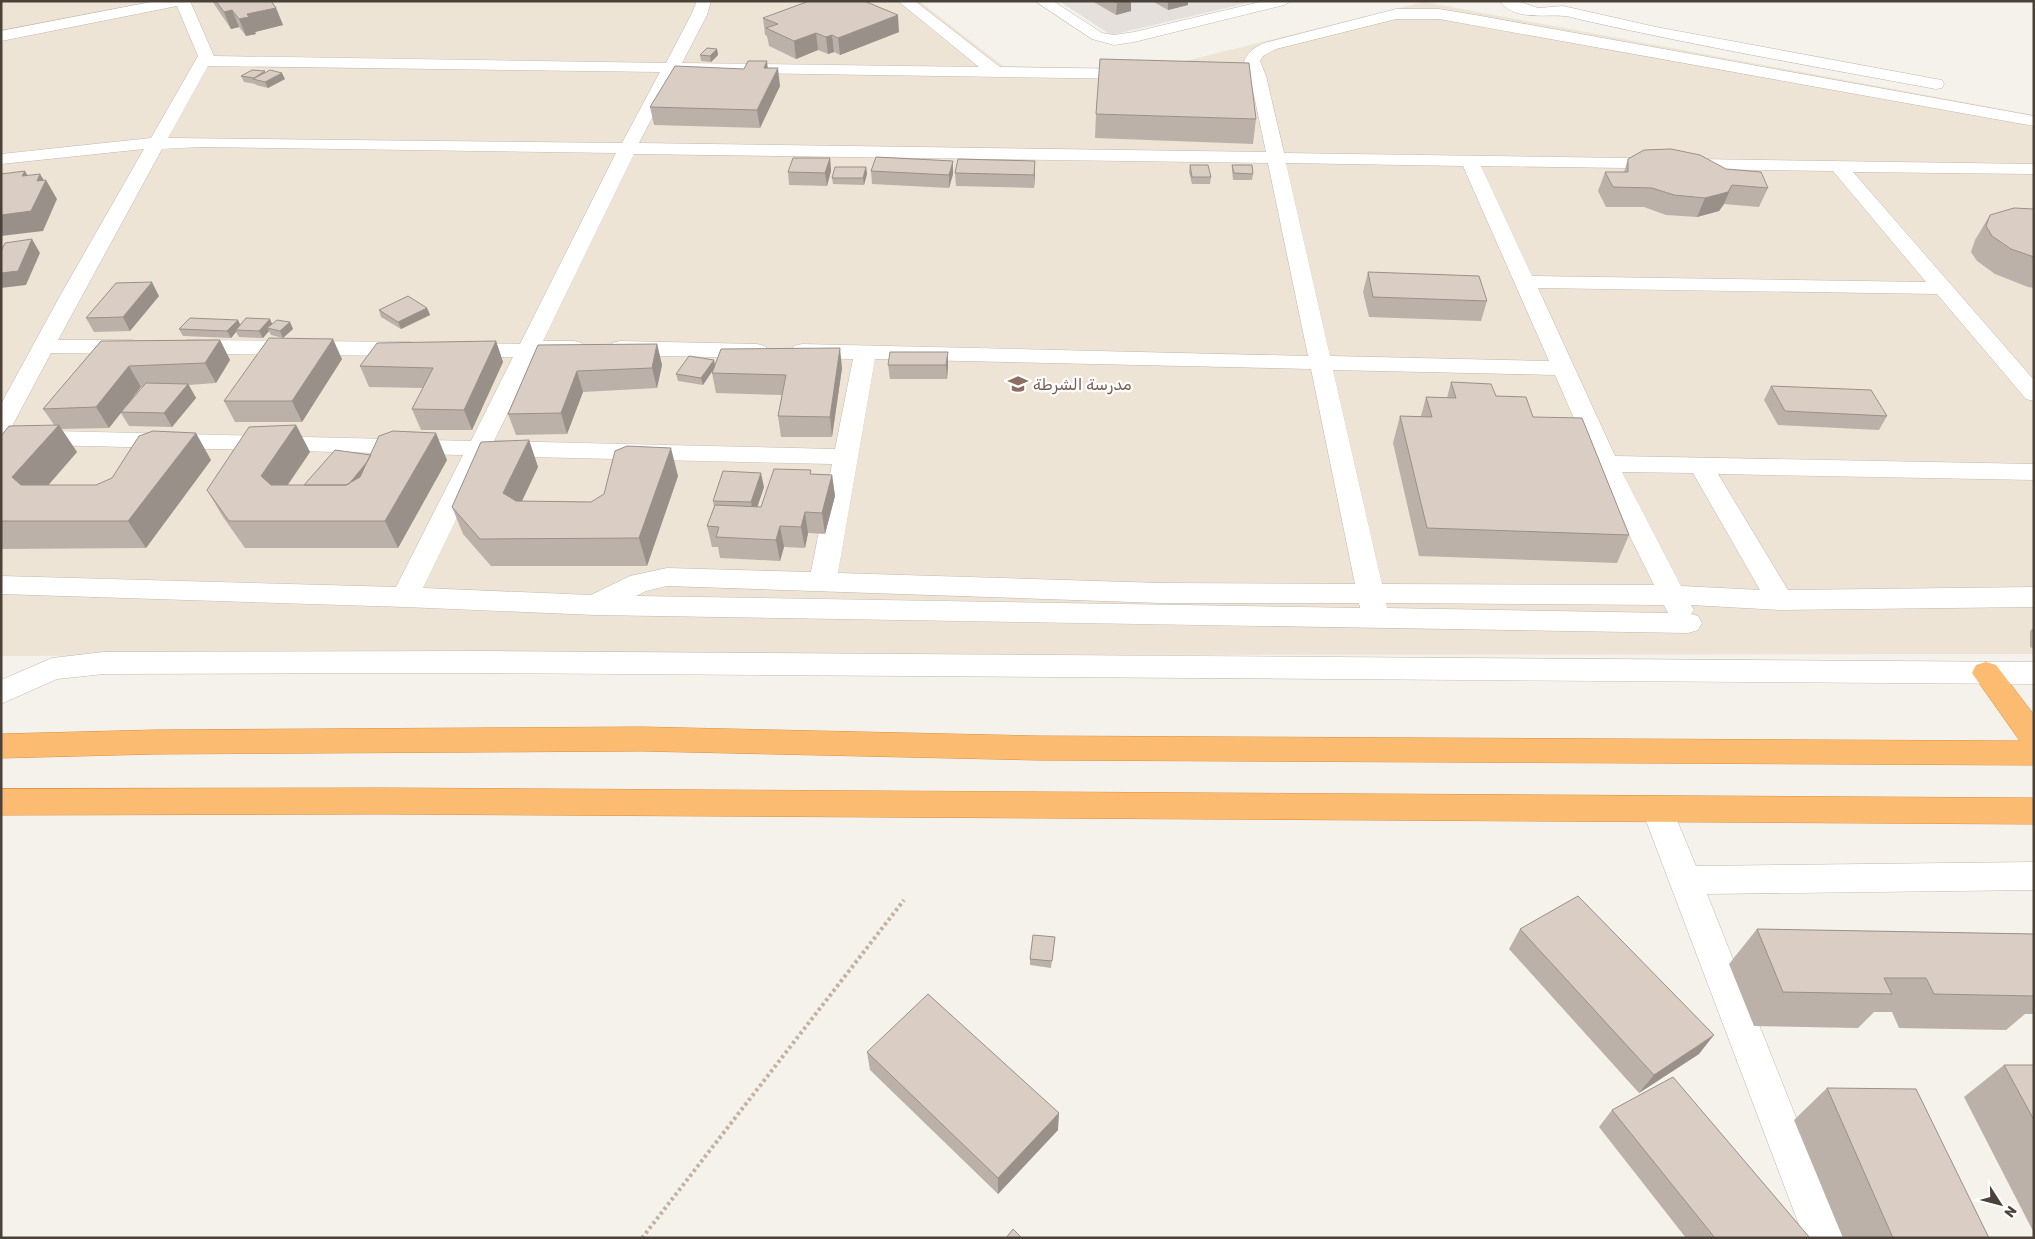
<svg xmlns="http://www.w3.org/2000/svg" width="2035" height="1239" font-family="Rubik,'Noto Naskh Arabic',sans-serif">
<style>
.industrial{fill:#e5e0dc}
.education{fill:#eee4d6}
.lines{fill:none;stroke-linecap:round;stroke-linejoin:round}
.minor-casing{stroke:#c1b8ae;stroke-width:1}
.highway-casing{stroke:#db8f40;stroke-width:1}
.path{stroke:#c2b29f;stroke-width:4;stroke-dasharray:3 3;stroke-linecap:butt}
.minor{fill:#fff;fill-rule:evenodd}
.highway{fill:#fbbc71;fill-rule:evenodd}
.wall{fill:#bbb1a9;fill-rule:evenodd}
.shaded-wall{fill:#999089}
.building{fill:#dacec4;stroke:#999089}
.labels{text-anchor:middle;dominant-baseline:central;stroke-width:4.5;stroke-linejoin:round;paint-order:stroke}
.education-label{font-size:16px;fill:#785e54;stroke:#fff;text-anchor:start}
</style>
<rect width="100%" height="100%" fill="#f5f1eb"/>
<path class="industrial" d="M1059,1H1256L1111,35Z"/>
<path class="education" d="M1,1H919L1003,66L1153,69L1424,2L2034,115V654L1,656Z"/>
<g class="lines">
<defs>
<path id="minor" d="M156,1H190L214,56L666,63L691,15L697,1H711L707,15L682,63L979,67L898,1H915L1000,67L1136,69L1142,71L1144,74L1142,77L1136,79L676,72L639,143L1266,152L1251,81H1214L1208,79L1206,76L1208,73L1248,71L1244,61C1249,51 1254,48 1264,43L1396,9H1439L1481,16L2034,116V126L1439,19H1396L1276,49L1263,56L1260,61L1266,76L1284,153L2034,164V174L1853,172L2034,380V401L2026,399L1937,294L1538,288L1615,456L2034,464V480L1718,474L1788,590L2034,587V607L1780,610L1691,605L1694,610L1691,614L1698,616L1702,623L1698,630L1688,633L595,615L405,607L1,594V576L396,587L463,455L1,444V404L60,296L144,149L1,164V154L151,138L198,56L177,6L1,41V31ZM208,66L660,72L622,143L168,138ZM200,147L616,153L520,344L463,343L455,345L452,350L455,355L463,357H513L471,441L10,430L51,353L132,354L140,352L143,347L140,342L132,340H58L162,149ZM634,154L1268,163L1308,356L802,344L794,346L791,351L794,356L802,358L853,359L835,449L494,441L536,356C551,353 567,356 582,353L585,348L582,343L574,341H543ZM1286,163L1463,166L1549,361L1330,356ZM1481,166L1833,171L1926,282L1532,276ZM875,359L1311,369L1355,584L1161,583L838,573ZM1333,370L1555,375L1594,464L1654,585L1382,584ZM487,456L832,464L811,572L667,568L630,576L591,595L423,588ZM1622,472L1693,473L1760,590L1681,586ZM667,586L1161,603H1359L1360,608L636,596L646,591ZM1386,603L1664,605L1668,613L1387,608Z
M1035,1H1053L1102,33L1114,35L1134,32L1264,1H1291L1284,5L1134,42L1114,45L1092,39Z
M1500,1H1517L1538,8L1563,6L1656,27L1936,79L1942,80L1944,84L1942,88L1936,89C1817,67 1697,46 1578,19C1574,18 1569,16 1564,16C1544,14 1514,21 1500,1Z
M188,340L410,342L418,344L421,349L418,354L410,356L188,354L180,352L177,347L180,342Z
M620,341L757,344L765,346L768,351L765,356L757,358L620,355L612,353L609,348L612,343Z
M486,651L2034,662V684L486,673L104,674L57,679L1,704V680L52,658L104,652Z
M1658,797L1669,801L1696,866L2034,862V890L1707,894L1844,1238H1804L1642,810L1647,801Z"/>
<path id="highway" d="M1986,662L1996,665L2034,715V765L1037,760L642,751L155,754L1,758V734L155,730L642,727L1037,736L2020,741L1972,673L1976,665Z
M383,788L2034,798V824L383,814L1,815V789Z"/>
</defs>
<use href="#minor" class="minor-casing"/>
<use href="#highway" class="highway-casing"/>
<path class="path" d="M642,1238L904,900"/>
<use href="#minor" class="minor"/>
<use href="#highway" class="highway"/>
</g>
<path class="wall" d="M212,1H271L276,8L283,25L255,32L256,34L246,36L239,27L231,29Z
M1092,1H1131V11L1116,15Z
M1152,1H1188V5L1168,10Z
M763,18L899,32L840,55L834,52L828,54L818,50L796,59L769,46L767,36L765,35Z
M717,49L718,55L711,62L701,61L700,55Z
M768,68L780,86L760,128L654,125L650,107L744,69Z
M265,71V73L285,79L268,88L256,85L255,84L244,82L241,76Z
M1096,114L1256,119L1253,144L1095,138Z
M830,158L831,171L827,186L789,185L788,172Z
M1628,159L1726,169L1768,188L1759,207L1724,204L1719,211L1697,217L1666,215L1644,207H1606L1598,191L1605,172H1624Z
M953,161V174L949,188L872,184L871,171Z
M1190,165L1211,177L1210,184H1192L1189,172Z
M1232,165L1253,174L1252,180H1233L1232,171Z
M866,167L867,174L864,185L833,184L832,178Z
M955,173L1035,174L1034,188L956,186Z
M2034,209V288L2028,287L1995,274L1977,261L1971,252L1975,240L1990,215Z
M1368,272L1487,301L1481,321L1369,317L1363,292Z
M159,296L130,331L94,332L86,318Z
M427,308L430,315L401,329L381,317L379,310Z
M290,322L293,329L283,338L271,335L269,331L263,338L239,337L236,332L231,338L183,336L179,329L240,325L272,324Z
M220,340L230,360L216,383L189,385L196,398L172,427L129,426L121,413L109,428L61,429L77,452L48,485H96L211,460L146,548L1,549V436L55,426L43,409L101,341ZM141,387H143L126,406Z
M496,341L503,362L472,430H421L412,409L423,388L369,387L360,366Z
M657,344L662,365L657,388L583,392L567,434L516,435L508,414L538,345Z
M948,352V366L947,379H890L888,365Z
M342,359L302,422H235L224,401Z
M714,360L715,364L842,368L832,437H781L778,416L782,395L716,393L712,373V371L703,385L678,381L676,374Z
M1451,382L1496,396L1533,417L1629,535L1617,563L1419,556L1393,443L1400,416H1421L1426,397L1447,398Z
M1771,386L1887,416L1879,430L1778,425L1764,400Z
M296,425L310,452L288,485H304L371,455L447,460L398,548H245L223,517L207,490Z
M529,440L538,467L522,501L591,502L678,476L647,566H491L463,534L452,507Z
M812,474L832,475L835,496L825,534L808,533L805,548L784,547L780,561L720,558L718,547H712L707,526L714,507L713,501L764,487L757,507H761Z
M2034,627V649L2030,647V631Z
M1520,929L1699,1054L1639,1093L1509,949Z
M1757,929L2034,934V1014H2025L2006,1030L1899,1028L1892,1012H1874L1858,1028L1754,1026L1729,964Z
M1054,944L1051,968L1030,965V959Z
M867,1052L1058,1130L998,1194L870,1070Z
M2004,1065H2034V1233L1964,1097Z
M1827,1088L1989,1238H1843L1794,1120Z
M1612,1110L1810,1238H1686L1599,1127Z"/>
<path class="shaded-wall" d="M1119,1H1131V11L1116,15L1117,3Z
M1168,1H1188V5L1168,10Z
M276,8L283,25L255,32L256,34L246,36L239,19L247,14Z
M232,10L239,27L231,29L224,12Z
M898,15L899,32L840,55L838,38Z
M816,33L818,50L796,59L794,41Z
M832,35L834,52L828,54L826,37Z
M717,49L718,55L711,62L710,56Z
M767,61L769,79L764,68Z
M778,68L780,86L760,128L757,110Z
M282,73L285,79L268,88L265,82Z
M830,158L831,171L827,186L825,173Z
M953,161V174L949,188V175Z
M1035,161V174L1034,188V175Z
M866,167L867,174L864,185L863,178Z
M25,171L36,190L22,176Z
M40,174L45,182L46,180L57,199L43,231L1,236V215L37,181Z
M1732,185L1724,204L1719,211L1697,217L1705,198Z
M32,239L40,253L26,285L1,288V273Z
M152,282L159,296L130,331L123,317Z
M427,308L430,315L401,329L398,322Z
M270,319L273,326L267,328L269,331L263,338L259,331Z
M238,320L241,326L236,330V332L231,338L227,331Z
M290,322L293,329L283,338L280,331Z
M333,339L342,359L302,422L292,401Z
M220,340L230,360L216,383L205,363Z
M496,341L503,362L472,430L464,410Z
M657,344L662,365L657,388L652,368Z
M840,348L842,368L832,437L830,417Z
M948,352V366L947,379L946,365Z
M714,360L715,367L703,385L701,378Z
M129,366L141,387L109,428L96,407Z
M577,371L583,392L567,434L561,413Z
M188,384L196,398L172,427L164,413Z
M59,425L77,452L32,504L12,477Z
M296,425L310,452L275,503L261,476Z
M196,433L211,460L146,548L128,521Z
M436,433L447,460L398,548L385,521Z
M529,440L538,467L513,520L503,493Z
M671,448L678,476L647,566L639,538Z
M373,455L348,506L341,492Z
M761,473L764,487L754,517L751,502Z
M832,475L835,496L825,534L822,513Z
M805,512L808,533L805,548L801,527Z
M780,526L784,547L780,561L776,540Z
M1714,1035L1699,1054L1639,1093L1654,1075Z
M1059,1113L1058,1130L998,1194V1178Z"/>
<path class="building" d="M216,1H271L276,8L247,14L249,17L239,19L232,10L224,12Z
M809,1H864L898,15L838,38L832,35L826,37L816,33L794,41L766,28L778,24L763,18Z
M1113,1H1124L1117,3Z
M707,48L717,49L710,56L700,55Z
M1100,59L1249,63L1256,119L1096,114Z
M748,61H767L764,68H778L757,110L650,107L675,66L744,69Z
M252,70L265,71L254,78L241,76Z
M270,70L282,73L265,82L253,79Z
M1671,149L1700,155L1726,169L1761,172L1768,188L1732,185L1728,192L1705,198L1674,195L1652,188L1613,187L1605,172H1628V159L1644,150Z
M876,157L953,161L949,175L871,171Z
M793,158H830L825,173L788,172Z
M958,159L1035,161L1034,175L955,173Z
M1190,165H1208L1211,177H1192Z
M1232,165H1252L1253,174L1234,173Z
M835,167H866L863,178H832Z
M25,171L22,176L40,174L37,181L46,180L31,211L1,215V174Z
M2014,208L2034,209V257L2011,249L1992,236L1986,226L1990,215Z
M32,239L18,271L1,273V251L5,243Z
M1368,272L1479,276L1487,301L1373,297Z
M152,282L123,317L86,318L116,283Z
M408,296L427,308L398,322L379,310Z
M190,318L238,320L227,331L179,329Z
M246,318L270,319L259,331L236,330Z
M277,320L290,322L280,331L267,328Z
M269,338L333,339L292,401H224Z
M220,340L205,363L129,366L96,407L43,409L101,341Z
M496,341L464,410L412,409L433,368L360,366L377,343Z
M657,344L652,368L577,371L561,413L508,414L538,345Z
M840,348L830,417L778,416L786,375L712,373L721,349Z
M890,352H948L946,365H888Z
M689,356L714,360L701,378L676,374Z
M1451,382L1491,384L1496,396L1526,397L1533,417L1582,418L1629,535L1427,528L1400,416L1432,417L1426,397L1456,398Z
M146,383L188,384L164,413L121,412Z
M1771,386L1871,390L1887,416L1785,411Z
M59,425L12,477L21,485H96L112,478L139,436L153,431L196,433L128,521H1V436L9,426Z
M296,425L261,476L271,485H346L360,477L379,436L393,431L436,433L385,521H229L207,490L249,427Z
M529,440L503,493L516,501L591,502L604,494L615,451L627,446L671,448L639,538L480,539L452,507L481,442Z
M335,450L371,455L367,462L349,484L346,485H304Z
M774,469L811,470L810,474L832,475L822,513L805,512L801,527L780,526L776,540L716,537L719,527L707,526L715,505L761,507Z
M723,471L761,473L751,502L713,501Z
M1578,896L1714,1035L1654,1075L1520,929Z
M1757,929L2034,934V996L1934,994L1926,978H1884L1892,994L1783,992Z
M1033,935L1055,937L1052,961L1030,959Z
M928,994L1059,1113L998,1178L867,1052Z
M2004,1065H2034V1120Z
M1673,1077L1810,1238H1715L1612,1110Z
M1827,1088L1916,1089L1989,1238H1893Z
M1013,1229L1022,1238H1006Z"/>
<defs>
<symbol id="university-bare" viewBox="-9 -9 18 18"><path d="M0-5L7-2L0 1L-7-2ZM-4 1L0 2.5L4 1V4Q0 6-4 4Z" fill="#8d6e63" stroke="#fff" stroke-width="2.5" paint-order="stroke"/></symbol>
</defs>
<g fill-rule="evenodd">
<use href="#university-bare" x="1004" y="370" width="28" height="28"/>
</g>
<g class="labels">
<g class="education-label">
<text x="1033" y="384">مدرسة الشرطة</text>
</g>
</g>
<rect width="2035" height="1239" fill="none" stroke="#4a4139" stroke-width="5"/>
<g transform="translate(2000 1204) rotate(126)" stroke="#ffffff" stroke-width="4" paint-order="stroke">
<path d="M0-4L9 19L0 12L-9 19Z" fill="#4a4139"/>
<text y="-8" font-size="14" font-weight="bold" text-anchor="middle" fill="#4a4139">N</text>
</g>
</svg>
